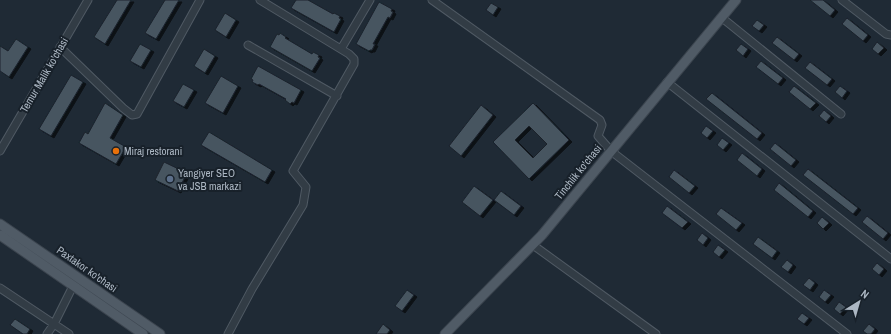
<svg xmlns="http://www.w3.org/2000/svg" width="891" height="334" font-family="'Archivo Narrow',sans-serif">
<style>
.building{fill:#475461;stroke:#1a232c;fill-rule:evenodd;filter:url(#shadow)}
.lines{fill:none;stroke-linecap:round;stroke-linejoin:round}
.minor-casing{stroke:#505a64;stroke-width:9}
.major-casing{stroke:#3c454f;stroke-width:11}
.minor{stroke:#323c45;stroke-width:7}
.major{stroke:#505b66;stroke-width:9}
.food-dot{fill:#e8710a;stroke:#18212a;stroke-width:1.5}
.service-dot{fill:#5c6f8a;stroke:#18212a;stroke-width:1.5}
.labels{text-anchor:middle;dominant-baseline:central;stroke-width:4;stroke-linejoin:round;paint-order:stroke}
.street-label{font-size:11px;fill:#acb7c3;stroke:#18212a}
.poi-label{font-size:11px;fill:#acb7c3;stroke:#18212a;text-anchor:start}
</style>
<defs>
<filter id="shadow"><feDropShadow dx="3" dy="2" stdDeviation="0" flood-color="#0009"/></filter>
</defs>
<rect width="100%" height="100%" fill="#1f2a35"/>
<path class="building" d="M117,0H131L105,44L94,37Z
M165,0H179L156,39L145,33Z
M296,0H308L333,14L334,13L340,16L339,18L341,19L334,32L291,8Z
M810,0H823L835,10L830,16Z
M379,2L392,9L391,11L393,12L390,18L388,17L373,44H375L372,50H370L369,51L356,44Z
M491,3L498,7L493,15L486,10Z
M225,13L236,20L226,37L215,30Z
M847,18L868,35L863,41L842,24Z
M757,20L764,25L759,31L752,26Z
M280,33L286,37L285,38L312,54L313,52L319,55L318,57L320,58L312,71L270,47L277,34L279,35Z
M777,37L799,54L794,60L772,43Z
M16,39L28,47L9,77L0,71V46L8,51Z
M877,42L884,48L878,54L872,49Z
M140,44L151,50L141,67L130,61Z
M741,44L748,49L743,56L736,50Z
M204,49L215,56L205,73L194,66Z
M761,61L783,78L778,84L756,67Z
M810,62L832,79L827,85L805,68Z
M258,66L301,90L294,103L292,102L290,104L285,100L286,99L259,84L258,85L252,82L253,80L251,79Z
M71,75L83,82L51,136L39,129Z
M221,76L238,86L223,113L205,103Z
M183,84L194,90L184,107L173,101Z
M794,86L816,103L810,109L789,92Z
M840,86L847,91L842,98L835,92Z
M712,93L762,133L757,139L706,99Z
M105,103L123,115L110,138L126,147L116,164L79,143L85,132L88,134Z
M533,103L569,140L529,179L493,142ZM529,126L547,144L533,158L515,140Z
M481,105L493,115L461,156L449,146Z
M824,110L831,116L826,122L819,116Z
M706,126L713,131L707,138L701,133Z
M209,132L272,170L265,182L201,145Z
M722,138L729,143L723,150L717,145Z
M775,143L796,160L791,166L770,149Z
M742,153L762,169L757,176L737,160Z
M164,162L187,173L178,191L155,180Z
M808,169L858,208L853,214L803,175Z
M674,170L695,186L689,193L669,177Z
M779,183L813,211L808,217L774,190Z
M474,186L493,200L480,216L462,202Z
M501,191L521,206L514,215L494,200Z
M667,206L688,222L682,228L662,213Z
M721,208L742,223L736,230L716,214Z
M867,216L888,233L883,239L862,222Z
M822,217L829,223L823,229L817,223Z
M702,233L708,238L703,245L697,240Z
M758,237L777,251L772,258L753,244Z
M718,245L725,250L719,257L713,252Z
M787,260L793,265L788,272L781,267Z
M877,263L884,269L879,275L872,269Z
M809,278L815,283L810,290L803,285Z
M407,290L414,295L402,311L395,306Z
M824,290L831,295L825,302L819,297Z
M839,302L846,307L840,314L834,309Z
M802,313L809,318L804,324L797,319Z
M15,319L30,329L27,334H23L10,325Z
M383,324L390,330L387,334H376Z
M869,324L875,329L871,334H867L863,331Z"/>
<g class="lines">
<defs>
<path id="minor" d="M432,0L600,120L602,125L598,136L611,151L847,334
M842,0L886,34L891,35
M721,17L841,114
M248,45L337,96
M60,47L123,108L132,115L137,114L200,0
M341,49L370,0
M667,82L891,259
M0,151L88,0
M533,245L656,334
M0,288L69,334
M47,334L54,324L73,286
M228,334L252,289L303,205L306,187L293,171L354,64V59L349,54L260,0"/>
<path id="major" d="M0,224L160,334
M0,235L143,334
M445,334L542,235L736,0"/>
</defs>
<use href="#minor" class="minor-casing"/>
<use href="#major" class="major-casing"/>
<use href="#minor" class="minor"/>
<use href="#major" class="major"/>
</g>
<circle class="food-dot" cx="116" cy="151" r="4"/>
<circle class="service-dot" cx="170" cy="179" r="4"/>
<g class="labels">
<g class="street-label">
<text transform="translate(44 75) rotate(-60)">Temur Malik ko'chasi</text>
<text transform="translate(578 172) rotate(-51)">Tinchlik ko'chasi</text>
<text transform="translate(87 269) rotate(35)">Paxtakor ko'chasi</text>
</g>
<g class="poi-label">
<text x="124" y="151">Miraj restorani</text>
<text x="178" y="173">Yangiyer SEO<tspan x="178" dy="13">va JSB markazi</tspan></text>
</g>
</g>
<g transform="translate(859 302) rotate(37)" stroke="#18212a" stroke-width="3" paint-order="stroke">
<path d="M0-3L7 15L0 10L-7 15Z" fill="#acb7c3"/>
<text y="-6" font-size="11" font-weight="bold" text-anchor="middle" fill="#acb7c3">N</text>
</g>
</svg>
